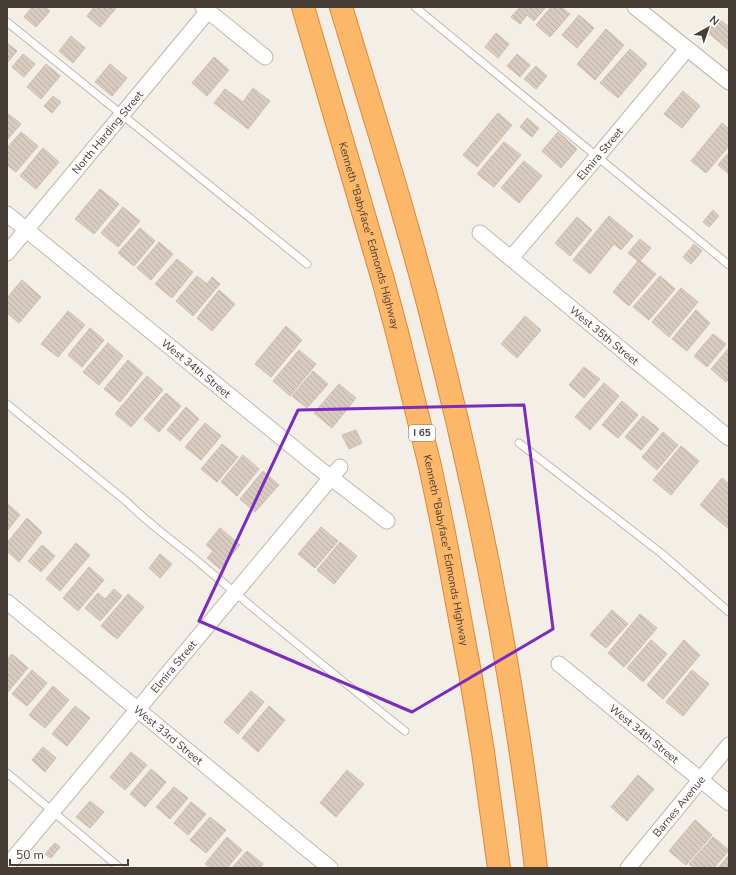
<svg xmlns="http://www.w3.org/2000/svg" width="736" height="875" font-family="'Nunito Sans',sans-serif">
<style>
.building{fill:url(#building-back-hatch);stroke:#d0beaf}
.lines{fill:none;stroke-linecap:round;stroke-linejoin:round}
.service-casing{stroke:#c2b7ac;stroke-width:9}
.minor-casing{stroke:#c2b7ac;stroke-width:17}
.motorway-casing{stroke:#dd8937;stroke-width:24}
.service{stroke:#fff;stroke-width:7}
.minor{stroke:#fff;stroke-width:15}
.motorway{stroke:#fdb768;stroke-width:22}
.marked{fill:none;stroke:#7b2cbf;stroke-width:3;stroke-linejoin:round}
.labels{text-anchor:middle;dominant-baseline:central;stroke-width:3;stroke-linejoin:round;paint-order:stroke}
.shield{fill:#fff;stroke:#7e7772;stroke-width:1}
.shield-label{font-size:10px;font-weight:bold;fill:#463d36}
.street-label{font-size:11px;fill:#463d36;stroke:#fff}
</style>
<defs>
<pattern id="building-back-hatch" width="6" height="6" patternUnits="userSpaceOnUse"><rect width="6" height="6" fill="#d8cbbf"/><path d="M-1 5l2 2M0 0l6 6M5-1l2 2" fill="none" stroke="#bbafa5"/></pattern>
</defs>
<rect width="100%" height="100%" fill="#f3eee6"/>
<path class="building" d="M32,7H46L50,11L36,27L24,17Z
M94,7H117L100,27L87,16Z
M520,7H546L534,21L527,15L520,24L511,17Z
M551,7H561L570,14L550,37L536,25Z
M579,15L594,28L577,48L562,35Z
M718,18L729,27V50L707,32Z
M606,29L624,45L595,80L577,64Z
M496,33L509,44L498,58L485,47Z
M71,36L85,48L73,63L59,51Z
M7,43L17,51L7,63Z
M630,49L647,64L618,98L600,83Z
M23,54L35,64L24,77L12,67Z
M517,54L530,65L520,77L507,66Z
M214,57L229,70L207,96L192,83Z
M46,64L60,76L41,99L27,87Z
M110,64L127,78L112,96L95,82Z
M536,66L547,76L536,89L524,79Z
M253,88L270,101L248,129L214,103L225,89L243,102Z
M683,91L700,106L682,128L664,114Z
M53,96L61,102L52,113L44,106Z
M7,113L21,124L7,140Z
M498,113L512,125L477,167L463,155Z
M527,118L539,128L532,137L520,127Z
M722,123L729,129V146L706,173L691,161Z
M21,132L38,146L16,172L7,165V148Z
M558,132L577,149L561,168L542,151Z
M504,142L521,155L494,187L477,174Z
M43,148L59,162L36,189L20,176Z
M729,152V174L718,165Z
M524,161L542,176L519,203L501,188Z
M100,189L119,204L94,234L75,219Z
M123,207L140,221L118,247L101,233Z
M713,210L719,216L709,227L703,222Z
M609,216L633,236L621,250L614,244L590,274L573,260Z
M577,217L592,230L570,256L555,243Z
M140,228L155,241L134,266L118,253Z
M640,239L651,248L640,261L656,274L629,306L613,292L638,261L628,253Z
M159,242L173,254L151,280L137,268Z
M694,244L702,251L691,264L683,257Z
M177,259L193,272L172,298L155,284Z
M197,276L207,284L212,277L220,284L193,316L176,301Z
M660,276L675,289L649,320L633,307Z
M22,280L41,297L19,323L7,313V298Z
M681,288L698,302L669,337L652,322Z
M219,290L235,304L212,331L197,318Z
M696,310L710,323L687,351L672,339Z
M68,311L85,325L58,357L41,344Z
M525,316L541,330L517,358L501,344Z
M286,326L302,340L271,377L255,364Z
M90,328L104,340L82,367L68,355Z
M713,334L726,344L707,367L694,356Z
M108,343L123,356L99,385L83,372Z
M729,348V379L726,382L711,369Z
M299,350L316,364L290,396L273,381Z
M128,360L143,373L120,402L104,389Z
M584,367L600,379L584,398L569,385Z
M313,371L328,384L307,408L292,396Z
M147,376L163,390L131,427L115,414Z
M604,383L619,396L590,430L575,417Z
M339,384L356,398L332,428L314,413Z
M166,393L181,406L159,432L144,419Z
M622,401L638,415L618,438L602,425Z
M186,407L199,419L180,441L167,430Z
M643,416L659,429L641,450L625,437Z
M205,423L221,436L201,460L185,447Z
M356,430L362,443L349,449L342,435Z
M663,432L678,445L657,470L642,457Z
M222,444L238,457L217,482L201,469Z
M681,446L699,461L671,495L653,480Z
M243,455L259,469L237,496L221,482Z
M263,471L279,485L255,512L240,499Z
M722,478L729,484V529L700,505Z
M7,503L20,515L7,531Z
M27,518L42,532L19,562L7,551V543Z
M321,527L338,541L315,568L298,554Z
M220,528L240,545L220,569L207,558L213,551L206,545Z
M340,542L357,556L334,584L317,570Z
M76,543L90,555L60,591L46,579Z
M42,545L55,556L41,572L28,561Z
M160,554L172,564L160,578L149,568Z
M89,567L104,580L78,611L63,598Z
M114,589L122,596L100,621L85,608L98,593L105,599Z
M128,594L144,607L117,639L101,626Z
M612,610L628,624L606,648L590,635Z
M640,614L657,628L624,667L608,653Z
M651,640L667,654L643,682L627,668Z
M684,640L700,655L663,699L647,685Z
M12,654L28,668L7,693V660Z
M32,670L47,683L27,706L12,694Z
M692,670L709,684L683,716L666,702Z
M53,686L69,700L45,728L29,715Z
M251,691L264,702L238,734L224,722Z
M75,706L90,718L67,746L52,734Z
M269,706L285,720L258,752L242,738Z
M43,747L56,758L45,772L32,760Z
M131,752L147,765L125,790L110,777Z
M151,769L166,782L145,807L130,794Z
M347,770L364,784L336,817L320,803Z
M638,775L654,789L627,821L611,807Z
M174,787L188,798L170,819L156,807Z
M90,801L104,812L90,828L76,817Z
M191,802L206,814L188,835L174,823Z
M210,817L226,830L206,853L190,840Z
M695,820L712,835L686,865L669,851Z
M227,837L242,850L227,868H210L205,864Z
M713,837L729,850L714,868H694L689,864Z
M55,843L60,847L51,858L45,854Z
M247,851L263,864L260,868H232Z
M729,855V868H718Z"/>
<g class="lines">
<defs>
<path id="service" d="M415,7L729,265
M7,22L307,264
M7,404L127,502C150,525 176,543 201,564C268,621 336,676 405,731
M519,443L661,553L729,612
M7,773L120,868"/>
<g id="minor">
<path d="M203,7L265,57"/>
<path d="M635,7L729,82"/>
<path id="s1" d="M7,214L321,470L387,521"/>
<path id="s2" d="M480,233L729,438"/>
<path id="s3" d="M7,253L208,11"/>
<path id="s4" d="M511,258L597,157L687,49"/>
<path id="s5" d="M7,602L330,868"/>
<path id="s6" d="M559,664L729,803"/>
<path id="s7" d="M7,866L340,467"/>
<path id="s8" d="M628,868L729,745"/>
</g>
<g id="motorway">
<path id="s9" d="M303,7L383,280L397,332L430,466L444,533L471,678L483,752L499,868"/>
<path d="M341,7C373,113 407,219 434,327C480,505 515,686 536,868"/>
</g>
</defs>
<use href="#service" class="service-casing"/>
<use href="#minor" class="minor-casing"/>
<use href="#motorway" class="motorway-casing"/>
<use href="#service" class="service"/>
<use href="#minor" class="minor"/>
<use href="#motorway" class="motorway"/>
</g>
<path class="marked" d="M524,405L553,629L412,712L199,621L298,410Z"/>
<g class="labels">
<rect class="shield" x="409" y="425" width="26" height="16" rx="3"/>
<g class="shield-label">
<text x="422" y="433">I 65</text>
</g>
<g class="street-label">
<text stroke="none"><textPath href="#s3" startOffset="157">North Harding Street</textPath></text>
<text stroke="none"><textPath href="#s4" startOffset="137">Elmira Street</textPath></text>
<text stroke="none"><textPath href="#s9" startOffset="238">Kenneth "Babyface" Edmonds Highway</textPath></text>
<text stroke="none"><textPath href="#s2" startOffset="161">West 35th Street</textPath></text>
<text stroke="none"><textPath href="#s1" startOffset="244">West 34th Street</textPath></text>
<text stroke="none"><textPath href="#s9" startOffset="562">Kenneth "Babyface" Edmonds Highway</textPath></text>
<text stroke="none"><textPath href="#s7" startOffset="260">Elmira Street</textPath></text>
<text stroke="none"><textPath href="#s6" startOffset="110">West 34th Street</textPath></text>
<text stroke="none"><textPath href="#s5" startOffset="209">West 33rd Street</textPath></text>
<text stroke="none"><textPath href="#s8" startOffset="80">Barnes Avenue</textPath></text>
</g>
</g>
<rect width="736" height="875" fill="none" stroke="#463d36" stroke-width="16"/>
<g transform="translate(708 28) rotate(40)" stroke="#ffffff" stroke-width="3" paint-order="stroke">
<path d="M0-3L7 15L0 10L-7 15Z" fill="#463d36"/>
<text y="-6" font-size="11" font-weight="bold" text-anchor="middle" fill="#463d36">N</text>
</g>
<path d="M10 859v6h118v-6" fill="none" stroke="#463d36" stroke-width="2"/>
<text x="16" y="859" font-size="12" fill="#463d36" stroke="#ffffff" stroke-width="3" paint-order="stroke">50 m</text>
</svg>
